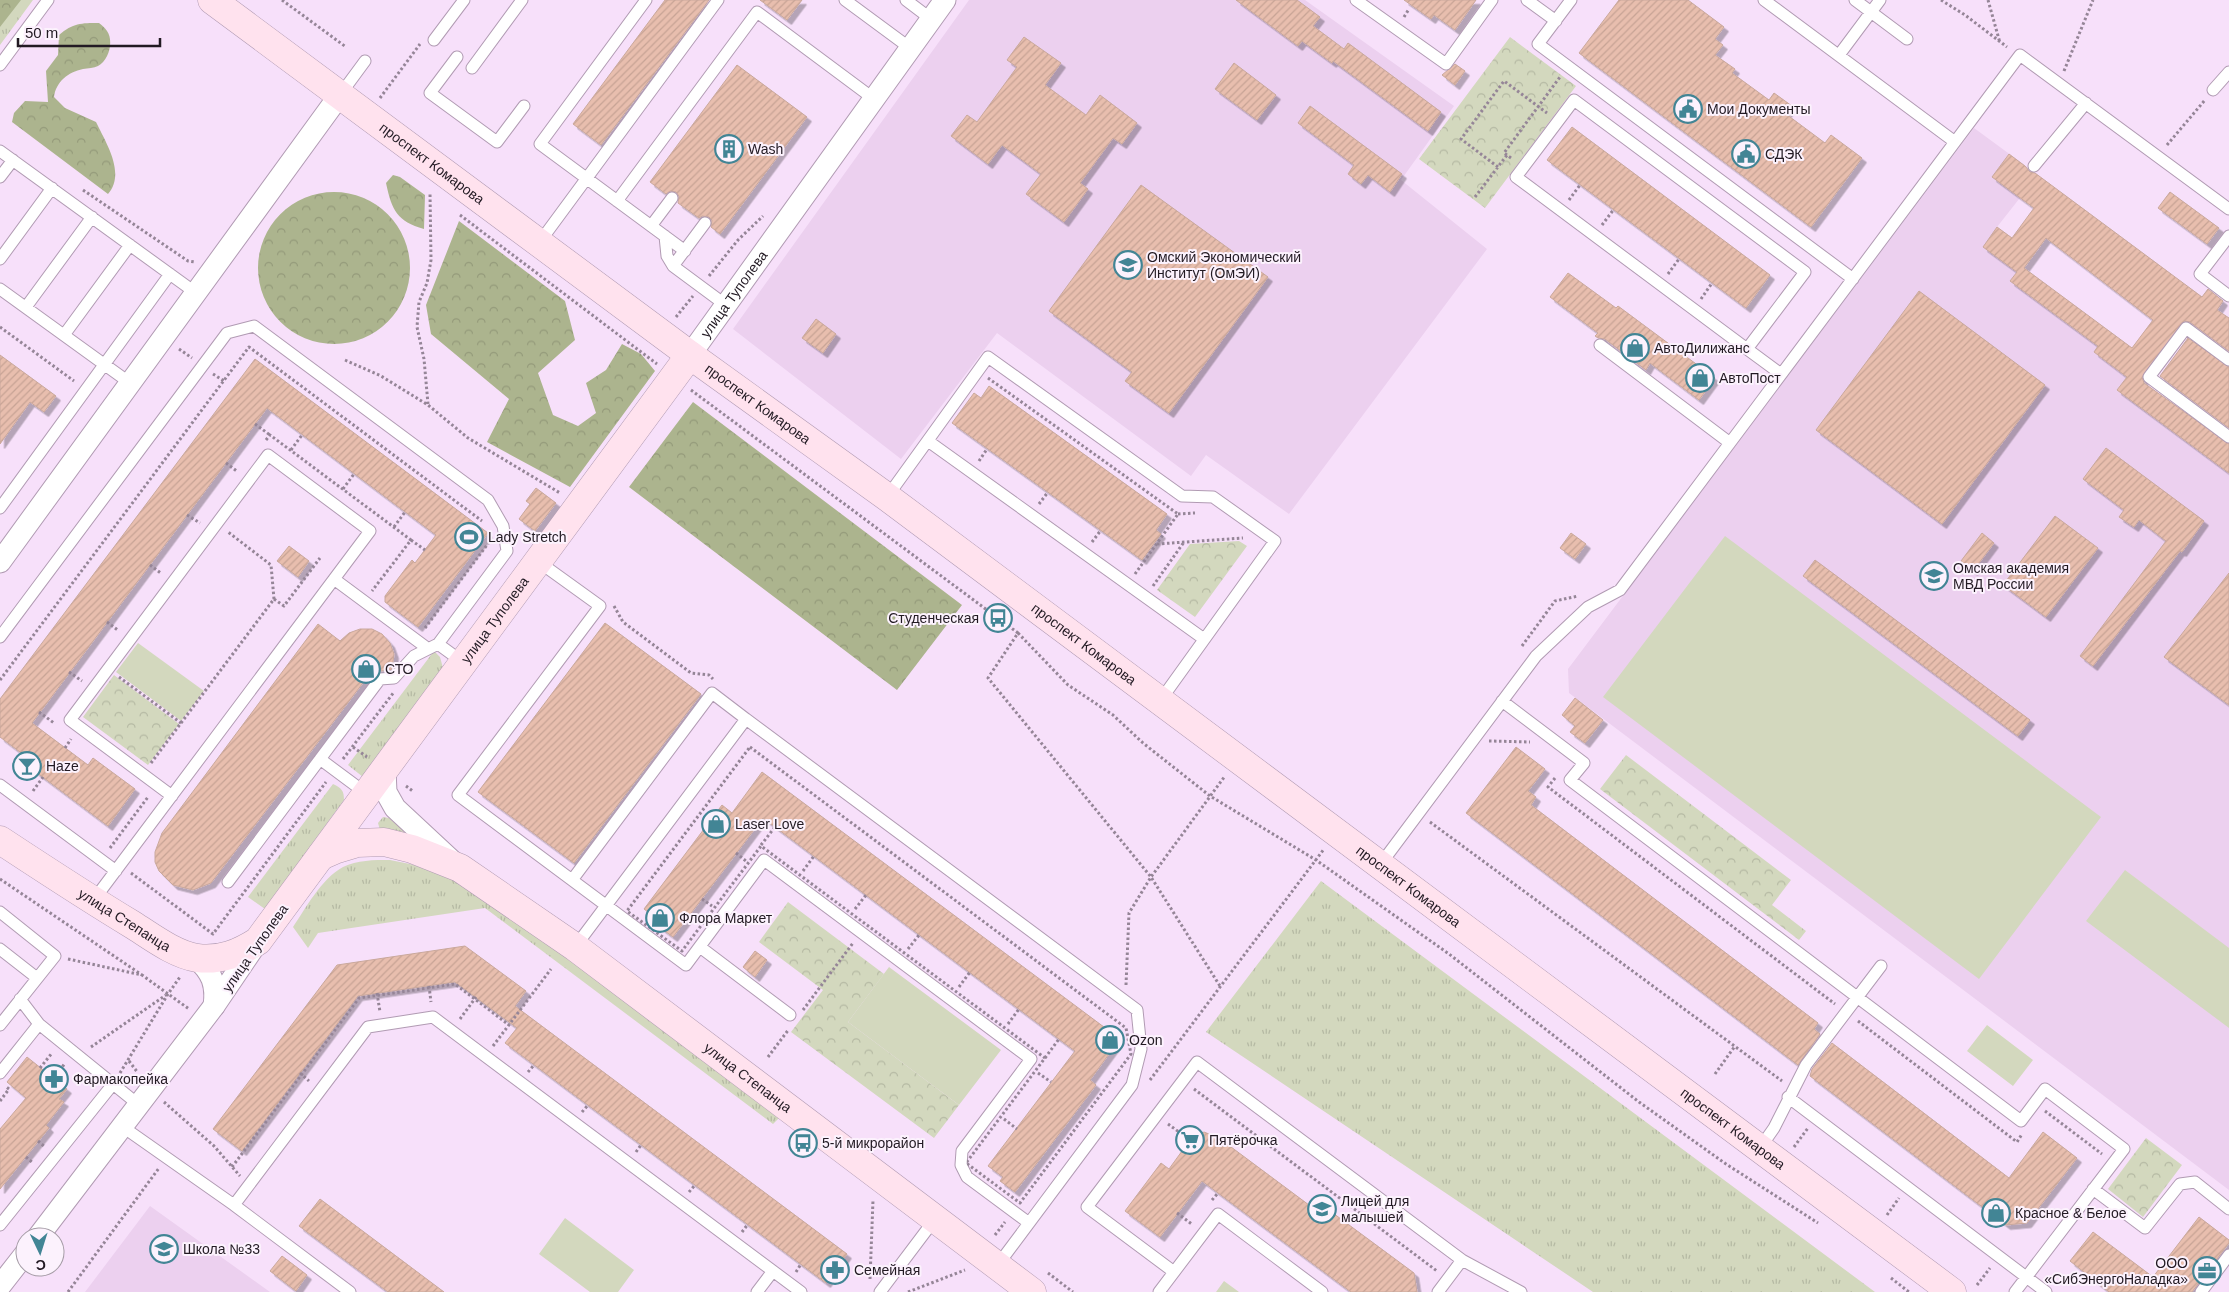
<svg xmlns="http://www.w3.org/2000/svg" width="2229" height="1292" font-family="Helvetica,sans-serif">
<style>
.built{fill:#ecd0ef}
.grass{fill:url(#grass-tufts)}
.forest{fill:url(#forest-crowns)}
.park{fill:url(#park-crowns)}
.garden{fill:#d3d8be}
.building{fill:url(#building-hatch);stroke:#c9a89c;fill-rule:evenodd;filter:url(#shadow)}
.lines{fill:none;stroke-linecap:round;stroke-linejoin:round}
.lane-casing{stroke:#b19bb3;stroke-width:13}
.street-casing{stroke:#b19bb3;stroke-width:23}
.secondary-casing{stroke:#b19bb3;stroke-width:29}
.path{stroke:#958597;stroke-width:3;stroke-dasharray:2.5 2.5;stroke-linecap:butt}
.lane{stroke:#fff;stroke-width:11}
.street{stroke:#fff;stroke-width:21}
.secondary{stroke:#ffe2ee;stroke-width:28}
.labels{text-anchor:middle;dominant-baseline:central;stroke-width:4;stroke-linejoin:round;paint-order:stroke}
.poi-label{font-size:14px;fill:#221a23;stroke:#fcf2fd;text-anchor:start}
.street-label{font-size:14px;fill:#221a23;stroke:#fcf2fd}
</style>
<defs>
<pattern id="grass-tufts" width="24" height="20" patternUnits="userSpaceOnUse" patternTransform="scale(1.25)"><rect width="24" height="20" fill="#d3d8be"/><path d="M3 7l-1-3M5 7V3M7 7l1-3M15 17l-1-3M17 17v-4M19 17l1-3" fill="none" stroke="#b5b9a3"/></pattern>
<pattern id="forest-crowns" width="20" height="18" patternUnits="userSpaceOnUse" patternTransform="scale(1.25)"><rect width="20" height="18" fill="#acb48e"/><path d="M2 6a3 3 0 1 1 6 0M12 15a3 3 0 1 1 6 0" fill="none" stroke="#949a7a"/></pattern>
<pattern id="park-crowns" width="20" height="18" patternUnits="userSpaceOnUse" patternTransform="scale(1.25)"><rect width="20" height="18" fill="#d3d8be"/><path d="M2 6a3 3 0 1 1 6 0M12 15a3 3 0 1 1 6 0" fill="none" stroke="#b5b9a3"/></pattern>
<pattern id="building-hatch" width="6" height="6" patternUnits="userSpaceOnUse" patternTransform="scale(1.25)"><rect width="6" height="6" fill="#e8beae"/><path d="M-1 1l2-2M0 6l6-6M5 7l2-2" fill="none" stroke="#c7a395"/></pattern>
<filter id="shadow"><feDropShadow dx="4.5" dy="4.5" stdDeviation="0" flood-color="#0004"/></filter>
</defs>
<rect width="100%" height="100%" fill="#f7e0fa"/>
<path class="built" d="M969,0H1305L1454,106L1401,180L1487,249L1289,514L1206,455L1191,476L997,333L901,459L733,329Z
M1974,128L2038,175L1997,227L2017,272L2010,281L2098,346L2094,352L2127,377L2117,390L2229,473V1190L1569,693L1568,669Z
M150,1206L270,1292H85Z"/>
<path class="grass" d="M0,0H33L0,45Z
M434,651L440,657L443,668L363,777L348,765Z
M333,784C342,788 344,791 344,800L265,909L248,897Z
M383,817L389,818L409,834L380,830L378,823Z
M390,860L415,865L453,878L492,899L764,1102L779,1118L773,1124L485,908L318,933L308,948L293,927C306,908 321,879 343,867C357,860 374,860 390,860Z
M1321,881L1875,1292H1593L1206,1032Z"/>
<path class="forest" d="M0,0H21L0,27Z
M99,23C102,25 105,28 107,31C114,41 109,60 98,66C94,68 88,68 83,69C68,72 56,82 54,97L65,108L96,122C106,143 126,173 108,194L12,122L14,113L25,101L48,102L46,71L58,55L59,35C73,23 81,23 99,23Z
M393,175L400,177L425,195L424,229C397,221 392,211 386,183Z
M258 268a76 76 0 1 1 152 0a76 76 0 1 1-152 0Z
M459,221L565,301L575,340L538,373L553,415L578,426L596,413L586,383L606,370L622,344L641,354L655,371L570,487L487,442L509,399L431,334L426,305Z
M693,402L962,605L897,690L629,487Z"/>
<path class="park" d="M1510,37L1576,86L1485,208L1419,159Z
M1239,541L1247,546L1195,617L1157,590L1190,544Z
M114,675L179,724L148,765L83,717Z
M1626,755L1791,880L1772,905L1806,931L1799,940L1600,789Z
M788,902L884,974L848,1022L959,1105L934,1138L791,1032L823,990L759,942Z
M2146,1138L2182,1165L2143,1217L2108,1189Z"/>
<path class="garden" d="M1725,536L2101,817L1979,979L1603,697Z
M138,643L204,691L181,721L116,672Z
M2125,870L2229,948V1028L2086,921Z
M889,967L1001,1050L959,1105L848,1022Z
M1987,1025L2033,1060L2013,1086L1967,1051Z
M565,1218L634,1270L618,1292H590L539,1254Z
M1224,1281L1239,1292H1216Z"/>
<path class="building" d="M665,0H709L601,145L573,124Z
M760,0H802L787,20Z
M1236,0H1297L1320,17L1313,26L1344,49L1348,43L1441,112L1428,131L1333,61L1332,63L1302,41L1298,46Z
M1404,0H1476L1455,30L1434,15L1431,19Z
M1619,0H1688L1724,27L1715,39L1723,45L1715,55L1735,69L1732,73L1769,100L1774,93L1792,106L1786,114L1825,143L1831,135L1862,158L1811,227L1579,53Z
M1024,37L1061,63L1045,85L1086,115L1100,95L1137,123L1122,144L1113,138L1080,183L1088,189L1064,222L1026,194L1041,174L1002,145L988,164L951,136L967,115L977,122L1017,67L1007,60Z
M1234,63L1276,95L1257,120L1215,89Z
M1455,64L1465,71L1455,85L1442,75Z
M737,65L807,117L720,234L711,227L712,220L709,217L702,216L699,218L678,203L679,196L676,192L670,191L666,194L650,182Z
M1310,106L1402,174L1390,192L1368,175L1361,184L1348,174L1354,165L1298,123Z
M1572,127L1770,275L1746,308L1547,160Z
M2009,154L2025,166L2030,172L2035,173L2202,297L2208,289L2223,301L2217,310L2229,318V351L2190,322L2184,321L2142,377L2144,383L2229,444V473L2117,390L2127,377L2094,352L2098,346L2010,281L2017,272L1983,247L1997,227L2012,238L2034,208L1992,177ZM2046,238L2153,320L2132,348L2024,268Z
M1141,185L1268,277L1169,413L1125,381L1132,372L1049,311Z
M2170,192L2219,228L2207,244L2158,208Z
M1568,273L1616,308L1618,306L1715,378L1699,400L1650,363L1646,370L1605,339L1598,338L1595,336L1598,333L1550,297Z
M1919,291L2045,385L1942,524L1816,430Z
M816,319L836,334L823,353L802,338Z
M2188,338L2229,367V428L2160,376Z
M0,355L56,396L44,412L30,402L0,444Z
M255,359L488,533L418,627L385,602V596L412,560L415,563L436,535L267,408L32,723L88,765L93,758L135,789L108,826L20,760L24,755L0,737V699Z
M989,386L1167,514L1156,530L1161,534L1142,560L952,423L974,393L981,398Z
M2106,448L2204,521L2182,552L2180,551L2093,666L2080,656L2166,541L2139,520L2134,527L2119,517L2124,510L2083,479Z
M536,488L556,503L535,531L519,519L530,504L526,501Z
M2055,516L2098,548L2046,617L2003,585Z
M1571,533L1586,544L1575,559L1560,548Z
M1982,533L1994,543L1973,571L1961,561Z
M289,546L309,561L298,577L277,561Z
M1815,560L2030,720L2018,736L1803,576Z
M2229,573V705L2164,657Z
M605,623L701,694L574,863L478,792Z
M318,624L340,641L349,633L360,629H372L382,634L390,643L394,654L392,669L381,671L375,667L211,883L193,890L173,885L159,871L155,862V852L162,833Z
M1575,698L1603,720L1585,743L1570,732L1575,726L1562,715Z
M1516,747L1545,769L1528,791L1536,797L1531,805L1818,1023L1814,1029L1820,1034L1798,1065L1466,813Z
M762,772L1120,1039L1090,1080L1096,1085L1015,1192L1000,1181L1003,1177L988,1166L1075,1051L763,818L673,937L657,925L660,921L644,909L722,805L732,813Z
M465,946L526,991L515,1006L847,1254L826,1283L505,1043L517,1028L455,982L358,996L242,1151L213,1129L337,965Z
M755,951L767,960L755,977L743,967Z
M1832,1043L2009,1178L2043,1132L2077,1158L2027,1223L2006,1225L1810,1076L1812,1069Z
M27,1057L67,1089L59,1099L64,1102L46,1125L49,1128L0,1189V1129L26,1098L7,1082Z
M1204,1132L1219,1138L1313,1208L1318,1202L1414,1273L1417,1292H1351L1202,1181L1160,1237L1125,1211L1161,1163L1169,1169L1190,1140Z
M320,1199L444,1292H388L299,1226Z
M2199,1217L2229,1240V1243L2192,1292H2109L2070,1261L2093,1232L2153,1277Z
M282,1256L307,1275L296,1291L270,1271Z"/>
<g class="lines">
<defs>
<path id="lane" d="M646,0L540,144L685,251
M845,0L910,48
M906,0L931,19
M1356,0L1446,64L1492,0
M1527,0L1556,21
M1571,0L1538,44L1853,279
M1764,0L1955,142
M1855,0L1907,39
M434,40L464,0
M1839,55L1880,0
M457,57L430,93L497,142L524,106
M0,65L48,0
M472,68L522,0
M2213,90L2229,72
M340,95L365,61
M0,151L196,293
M2034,166L2086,103
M0,177L13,160
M617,201L757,12L874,99
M651,226L672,198
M665,236L667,256L673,266L727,306
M2229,236L2200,274L2229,296
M539,243L718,0
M0,259L52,188
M673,266L705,223
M0,289L130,383
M26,307L92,217
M64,335L130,245
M1600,345L1730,443
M1747,349L1805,272L1574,100L1516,177L1747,349L1781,374
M2229,360L2186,328L2149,377L2229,437
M928,441L1204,639
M887,497L988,357L1182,496L1213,497L1275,541L1160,701
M0,508L170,274
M539,562L600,606L458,795L686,965L764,860L1031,1059L962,1151L961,1165L967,1177L1029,1223
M334,579L427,648
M0,637L227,333L254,326L488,500L503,526L507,551L438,644L414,656L394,678L380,679L228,882
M438,644L464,663
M1502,701L1584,763L1570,780L2021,1121L2045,1089L2124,1149L2015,1292
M320,759L367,794
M0,785L116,871
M1380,865L1536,656L1588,607L1620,590L2020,55L2229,209
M572,880L712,693L746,719
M93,901L370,531L268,455L70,720L172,796
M0,912L55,956L0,1025
M575,947L746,719L1137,1010L1141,1049L1132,1085L997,1266
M700,947L790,1015
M0,949L37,978
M20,999L39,1024L139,1105
M0,1073L39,1024
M1788,1097L2046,1292
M123,1127L234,1205L350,1292
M1760,1148L1774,1128L1806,1065L1881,966
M2093,1189L2145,1228L2180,1184L2195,1182L2229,1209
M234,1205L368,1027L433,1017L801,1292
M0,1225L113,1084
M1174,1272L1087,1207L1197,1062L1462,1260L1521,1292
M757,1292L773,1271
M880,1292L935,1219
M1159,1292L1218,1214L1322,1292
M1438,1292L1462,1260
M2201,1292L2229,1255"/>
<g id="street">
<path id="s1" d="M690,355L945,0"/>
<path d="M0,562L339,96"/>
<path d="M385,770L386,792L395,808L452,861"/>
<path d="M196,958C212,972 217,985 214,1006"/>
<path d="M38,1237L214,1006L258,941"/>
<path d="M0,1286L25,1254"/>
</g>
<g id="secondary">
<path id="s2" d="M212,0L690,355L887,497L1952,1292"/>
<path id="s3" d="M0,840C44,869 88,898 133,925C152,937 174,954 197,958C221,961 239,953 258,941L690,355"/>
<path id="s4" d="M321,856L337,849L357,843L384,842L412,849L460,868L575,947L1032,1292"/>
</g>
</defs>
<use href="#lane" class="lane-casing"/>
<use href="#street" class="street-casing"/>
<use href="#secondary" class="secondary-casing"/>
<path class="path" d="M282,0L346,47
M1941,0L1965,15L2007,47
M1988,0L2000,43
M1404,17L1409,9
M2064,71L2093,0
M380,98L420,44
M2167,145L2205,100
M1511,158L1504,153L1560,77
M1498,167L1461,139L1504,81L1547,113
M83,190L188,261L195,262
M1475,197L1507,155
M1569,200L1580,185
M460,215L657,364
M1602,225L1614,209
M1668,274L1679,259
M709,276L738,240L763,216
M1701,299L1712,283
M676,317L693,296
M0,327L74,381
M179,349L192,358
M345,360L381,376L428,405L468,438L560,493
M213,374L224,381
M988,378L1178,514L1135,574
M691,390L1018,633L988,678L1151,877L1220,986
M428,404L424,359L417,327L419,302L427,283L431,260L430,193
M255,424L270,435
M266,440L270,435L411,540L372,591
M291,450L302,435
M979,461L987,449
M226,463L238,472
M343,489L354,474
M1039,504L1048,492
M1178,514L1195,513
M187,515L200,523
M394,527L405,512
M411,540L425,550
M1092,542L1101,530
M1157,544L1243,538
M150,565L162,574
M1153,586L1184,542
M274,599L284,606L320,558
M614,606L623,622L691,673L709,675L713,679
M107,622L119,631
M425,628L490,541
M1018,633L1068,685L1113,715L1143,743L1210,796L1316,860L1449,954L1639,1102L1726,1164L1818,1223
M1522,646L1555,601L1578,596
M69,672L82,681
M119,677L181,723
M0,680L249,347L482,521
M39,712L54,723
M1489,741L1530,742
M353,747L367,757
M750,747L1126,1028L1131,1054L1020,1203L966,1163L1045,1058L761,846L682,951L627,911Z
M65,748L71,739
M343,759L394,692
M151,763L274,599L271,565L228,532
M1555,778L1548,787L1835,1004
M406,786L414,792
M33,791L43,777
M1430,822L1782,1081
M761,845L775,827
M110,848L148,797
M736,853L746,861
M803,871L814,856
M131,873L213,934L326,782
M0,879L142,975
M702,899L712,906
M855,909L866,895
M908,949L919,935
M68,959L142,975L189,1009
M1126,985L1129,913L1151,877L1225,776
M429,986L431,1002
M959,987L970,972
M377,993L380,1012
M803,1010L853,943
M460,1019L476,997
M1858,1021L2017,1142L2022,1134
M1008,1024L1019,1009
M493,1046L551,969
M91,1047L166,995
M768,1057L789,1029
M1045,1058L1059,1039
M129,1061L138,1073
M40,1068L52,1053
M528,1072L534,1065
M120,1073L168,994L180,977
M300,1073L309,1081
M1038,1073L1051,1082
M1715,1074L1735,1046
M54,1079L65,1063
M1150,1080L1324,849
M1194,1089L1437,1271
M0,1101L9,1089L5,1086
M164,1102L214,1146L240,1176
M2045,1111L2102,1154
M582,1112L588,1105
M1004,1119L1017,1129
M1168,1124L1190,1140
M38,1141L45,1147
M1794,1147L1808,1128
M636,1152L641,1145
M26,1157L33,1163
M232,1167L359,998L455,984L509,1025
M689,1192L695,1185
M1212,1200L1218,1193
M1177,1213L1193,1225
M1887,1215L1899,1198
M742,1232L748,1224
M995,1235L1005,1222
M796,1272L801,1264
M1048,1273L1073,1292
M1891,1278L1909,1292
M870,1279L873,1200
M1977,1285L1990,1268
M68,1292L159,1168
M908,1292L965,1270"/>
<use href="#lane" class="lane"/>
<use href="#street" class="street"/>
<use href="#secondary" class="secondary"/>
</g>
<defs>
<symbol id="civic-ring" viewBox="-11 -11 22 22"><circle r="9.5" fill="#fcf2fd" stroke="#428595" stroke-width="1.5"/><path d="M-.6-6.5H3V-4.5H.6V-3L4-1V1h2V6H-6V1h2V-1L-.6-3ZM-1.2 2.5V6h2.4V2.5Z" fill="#428595"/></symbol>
<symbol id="building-ring" viewBox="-11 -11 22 22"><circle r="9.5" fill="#fcf2fd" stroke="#428595" stroke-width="1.5"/><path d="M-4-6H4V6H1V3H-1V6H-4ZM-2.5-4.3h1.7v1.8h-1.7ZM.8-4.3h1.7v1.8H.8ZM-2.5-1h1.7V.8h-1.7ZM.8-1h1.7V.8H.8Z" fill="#428595"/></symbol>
<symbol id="university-ring" viewBox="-11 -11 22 22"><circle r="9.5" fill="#fcf2fd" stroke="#428595" stroke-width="1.5"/><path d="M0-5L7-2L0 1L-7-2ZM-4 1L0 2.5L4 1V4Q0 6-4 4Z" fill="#428595"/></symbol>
<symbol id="shop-ring" viewBox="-11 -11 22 22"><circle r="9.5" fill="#fcf2fd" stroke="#428595" stroke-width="1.5"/><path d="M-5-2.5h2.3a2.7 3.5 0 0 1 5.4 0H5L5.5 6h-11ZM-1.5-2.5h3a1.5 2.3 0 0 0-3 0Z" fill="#428595"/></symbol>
<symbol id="stadium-ring" viewBox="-11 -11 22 22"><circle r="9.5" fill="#fcf2fd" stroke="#428595" stroke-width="1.5"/><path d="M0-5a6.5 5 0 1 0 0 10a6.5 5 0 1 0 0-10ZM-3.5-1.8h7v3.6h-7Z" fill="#428595"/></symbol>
<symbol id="bus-ring" viewBox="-11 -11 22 22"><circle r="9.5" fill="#fcf2fd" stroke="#428595" stroke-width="1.5"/><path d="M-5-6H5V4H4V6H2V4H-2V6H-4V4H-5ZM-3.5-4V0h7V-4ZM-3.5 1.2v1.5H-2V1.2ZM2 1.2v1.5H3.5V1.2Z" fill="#428595"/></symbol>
<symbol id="bar-ring" viewBox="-11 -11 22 22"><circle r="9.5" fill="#fcf2fd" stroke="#428595" stroke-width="1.5"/><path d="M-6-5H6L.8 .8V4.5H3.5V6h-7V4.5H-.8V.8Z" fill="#428595"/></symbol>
<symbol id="pharmacy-ring" viewBox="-11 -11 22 22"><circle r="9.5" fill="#fcf2fd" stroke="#428595" stroke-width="1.5"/><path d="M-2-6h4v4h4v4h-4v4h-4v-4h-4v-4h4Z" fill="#428595"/></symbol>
<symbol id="supermarket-ring" viewBox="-11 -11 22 22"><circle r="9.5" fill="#fcf2fd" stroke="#428595" stroke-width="1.5"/><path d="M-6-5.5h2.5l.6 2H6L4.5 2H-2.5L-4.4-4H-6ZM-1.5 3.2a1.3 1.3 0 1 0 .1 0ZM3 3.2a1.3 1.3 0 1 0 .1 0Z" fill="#428595"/></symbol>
<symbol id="school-ring" viewBox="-11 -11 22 22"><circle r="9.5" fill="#fcf2fd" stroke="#428595" stroke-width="1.5"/><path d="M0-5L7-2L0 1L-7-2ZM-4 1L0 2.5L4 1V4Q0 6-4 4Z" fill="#428595"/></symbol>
<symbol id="office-ring" viewBox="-11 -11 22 22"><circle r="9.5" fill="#fcf2fd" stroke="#428595" stroke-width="1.5"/><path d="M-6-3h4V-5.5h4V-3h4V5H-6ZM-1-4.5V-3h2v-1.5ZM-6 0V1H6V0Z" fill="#428595"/></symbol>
</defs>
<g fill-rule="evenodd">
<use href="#civic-ring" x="1672" y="93" width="32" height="32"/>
<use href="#building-ring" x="713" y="133" width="32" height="32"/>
<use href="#civic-ring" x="1730" y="138" width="32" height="32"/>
<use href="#university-ring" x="1112" y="249" width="32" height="32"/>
<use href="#shop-ring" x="1619" y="332" width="32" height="32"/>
<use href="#shop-ring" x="1684" y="362" width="32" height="32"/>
<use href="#stadium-ring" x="453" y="521" width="32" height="32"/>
<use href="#university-ring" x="1918" y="560" width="32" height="32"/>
<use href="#bus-ring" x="982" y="602" width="32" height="32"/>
<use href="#shop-ring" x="350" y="653" width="32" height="32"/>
<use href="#bar-ring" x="11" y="750" width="32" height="32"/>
<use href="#shop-ring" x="700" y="808" width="32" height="32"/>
<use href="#shop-ring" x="644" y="902" width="32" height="32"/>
<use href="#shop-ring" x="1094" y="1024" width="32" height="32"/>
<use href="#pharmacy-ring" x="38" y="1063" width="32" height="32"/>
<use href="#supermarket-ring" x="1174" y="1124" width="32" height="32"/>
<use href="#bus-ring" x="787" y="1127" width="32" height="32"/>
<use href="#school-ring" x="1306" y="1193" width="32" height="32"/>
<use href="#shop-ring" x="1980" y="1197" width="32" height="32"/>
<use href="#school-ring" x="148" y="1233" width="32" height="32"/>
<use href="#pharmacy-ring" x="819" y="1254" width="32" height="32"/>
<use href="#office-ring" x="2191" y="1255" width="32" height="32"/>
</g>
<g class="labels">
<g class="poi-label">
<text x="1707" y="109">Мои Документы</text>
<text x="748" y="149">Wash</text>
<text x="1765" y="154">СДЭК</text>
<text x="1147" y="257">Омский Экономический<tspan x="1147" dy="16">Институт (ОмЭИ)</tspan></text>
<text x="1654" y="348">АвтоДилижанс</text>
<text x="1719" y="378">АвтоПост</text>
<text x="488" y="537">Lady Stretch</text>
<text x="1953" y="568">Омская академия<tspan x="1953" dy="16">МВД России</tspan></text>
<text x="979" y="618" text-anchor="end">Студенческая</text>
<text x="385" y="669">СТО</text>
<text x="46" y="766">Haze</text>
<text x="735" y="824">Laser Love</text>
<text x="679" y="918">Флора Маркет</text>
<text x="1129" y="1040">Ozon</text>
<text x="73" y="1079">Фармакопейка</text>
<text x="1209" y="1140">Пятёрочка</text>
<text x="822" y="1143">5-й микрорайон</text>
<text x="1341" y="1201">Лицей для<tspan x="1341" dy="16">малышей</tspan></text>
<text x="2015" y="1213">Красное &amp; Белое</text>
<text x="183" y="1249">Школа №33</text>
<text x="2188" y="1263" text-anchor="end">ООО<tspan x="2188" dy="16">«СибЭнергоНаладка»</tspan></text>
<text x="854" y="1270">Семейная</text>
</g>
<g class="street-label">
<text stroke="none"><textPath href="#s2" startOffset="274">проспект Комарова</textPath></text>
<text stroke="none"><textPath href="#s1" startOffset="75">улица Туполева</textPath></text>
<text stroke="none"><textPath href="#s2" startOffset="679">проспект Комарова</textPath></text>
<text stroke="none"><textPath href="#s3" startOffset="694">улица Туполева</textPath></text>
<text stroke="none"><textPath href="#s2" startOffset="1084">проспект Комарова</textPath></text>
<text stroke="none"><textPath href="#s2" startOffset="1489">проспект Комарова</textPath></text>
<text stroke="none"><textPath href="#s3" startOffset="148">улица Степанца</textPath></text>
<text transform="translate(255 948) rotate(-55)">улица Туполева</text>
<text stroke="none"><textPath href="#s4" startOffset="502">улица Степанца</textPath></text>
<text stroke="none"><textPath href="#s2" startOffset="1894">проспект Комарова</textPath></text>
</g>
</g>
<g transform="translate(40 1252) rotate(176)"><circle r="24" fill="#fcf2fd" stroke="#a59ca6"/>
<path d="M0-4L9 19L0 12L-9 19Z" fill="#428595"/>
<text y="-8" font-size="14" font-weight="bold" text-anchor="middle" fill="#221a23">С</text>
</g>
<path d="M18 38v8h142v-8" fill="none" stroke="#221a23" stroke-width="2.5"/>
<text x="25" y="38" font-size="15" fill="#221a23" stroke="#fcf2fd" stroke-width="4" paint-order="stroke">50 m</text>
</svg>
